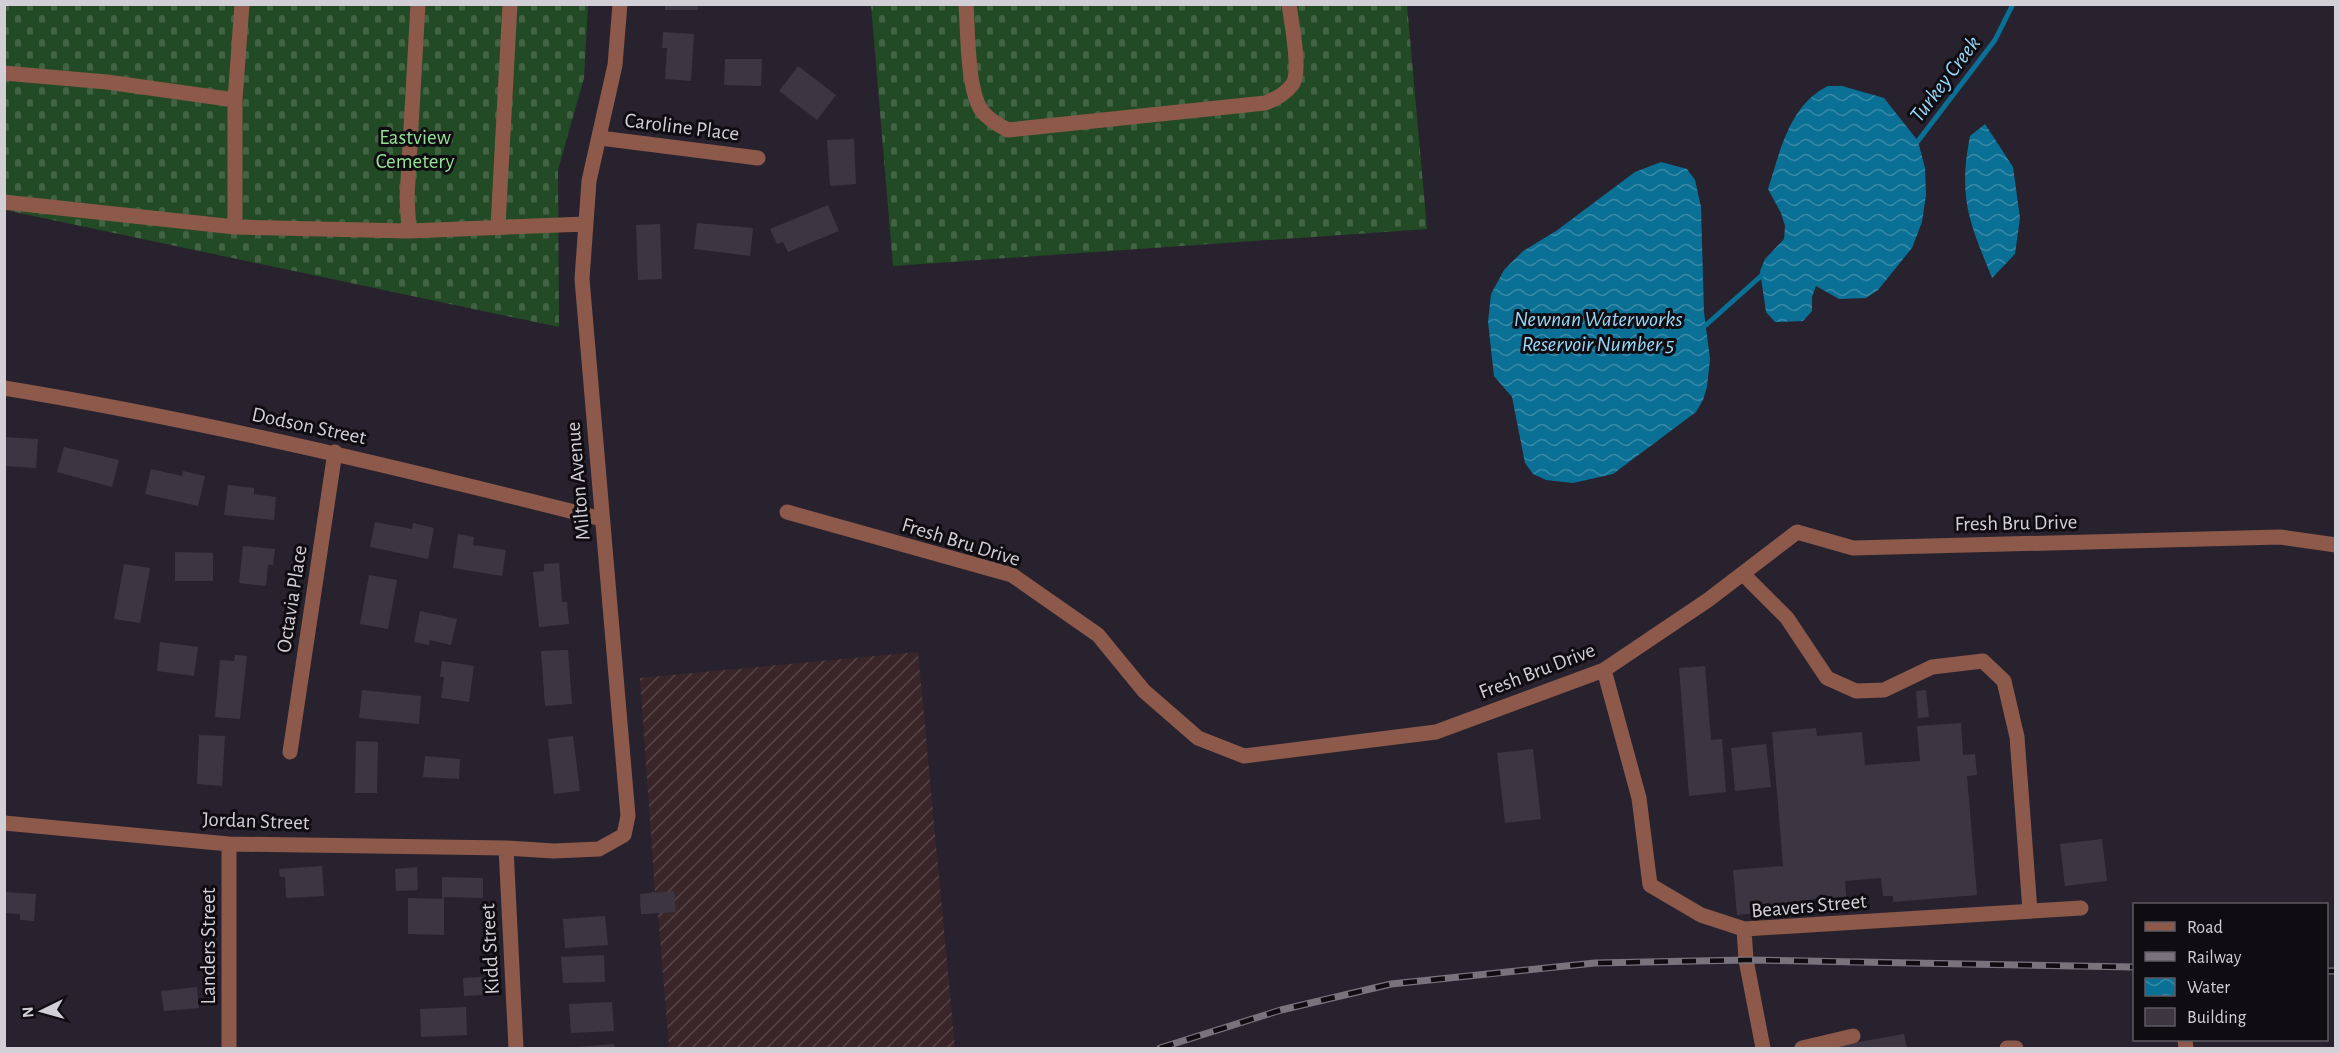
<svg xmlns="http://www.w3.org/2000/svg" width="2340" height="1053" font-family="'Alegreya Sans',sans-serif">
<style>
.industrial{fill:url(#industrial-furrows)}
.cemetery{fill:url(#cemetery-stones)}
.water{fill:url(#water-waves)}
.lines{fill:none;stroke-linecap:round;stroke-linejoin:round}
.stream{stroke:#0a7095;stroke-width:5}
.building{fill:#3c3643}
.minor{stroke:#8c594a;stroke-width:15}
.rail-casing{stroke:#78737d;stroke-width:7}
.rail{stroke:#0f0d12;stroke-width:4.5;stroke-dasharray:14;stroke-linecap:butt}
.labels{text-anchor:middle;dominant-baseline:central;stroke-width:6;stroke-linejoin:round;paint-order:stroke}
.street-label{font-size:21px;fill:#d3cfd7;stroke:#0f0d12}
.park-label{font-size:21px;fill:#95e295;stroke:#0f0d12}
.water-label{font-size:22px;font-style:italic;fill:#99d9f9;stroke:#0f0d12}
</style>
<defs>
<pattern id="industrial-furrows" width="10" height="10" patternUnits="userSpaceOnUse" patternTransform="scale(1.5)"><rect width="10" height="10" fill="#3a2629"/><path d="M-1 1l2-2M0 10L10 0M9 11l2-2" fill="none" stroke="#564447"/></pattern>
<pattern id="cemetery-stones" width="16" height="16" patternUnits="userSpaceOnUse" patternTransform="scale(1.5)"><rect width="16" height="16" fill="#224a24"/><path d="M2 7V4a2 2 0 0 1 4 0v3zM10 15v-3a2 2 0 0 1 4 0v3z" fill="#416343"/></pattern>
<pattern id="water-waves" width="16" height="10" patternUnits="userSpaceOnUse" patternTransform="scale(1.5)"><rect width="16" height="10" fill="#0a7095"/><path d="M0 5q4-4 8 0t8 0" fill="none" stroke="#388aa8"/></pattern>
</defs>
<rect width="100%" height="100%" fill="#28222e"/>
<path class="industrial" d="M918,652L955,1048H669L658,913L641,914L640,894L655,892L640,678Z"/>
<path class="cemetery" d="M5,5H588L584,78L558,170L559,327L5,210Z
M871,5H1407L1427,229L893,266Z"/>
<path class="water" d="M1828,86H1842L1884,98L1918,141L1925,168L1926,195L1922,222L1912,248L1878,290L1866,298L1839,299L1816,286L1812,297V311L1803,321L1775,322L1766,312L1760,271L1765,259L1784,239L1785,226L1781,213L1768,189C1780,152 1789,105 1828,86Z
M1985,124L2013,167L2020,218L2015,254L1992,278C1969,221 1958,198 1970,136Z
M1661,162L1687,169L1695,180L1701,207L1704,312L1710,359L1707,387L1703,400L1696,412L1613,474L1573,483L1546,480L1533,474L1525,463L1512,397L1494,376L1488,322L1491,294L1504,270L1523,251L1556,231L1635,172Z"/>
<g class="lines">
<path class="stream" d="M1918,141L1995,40L2013,4
M1706,325L1761,276"/>
</g>
<path class="building" d="M665,4H698V10H665Z
M663,32L694,34L691,81L665,79L667,48H662Z
M725,59H762L761,86L724,85Z
M798,66L836,95L817,120L779,91Z
M854,139L856,184L830,186L827,140Z
M828,205L839,231L788,252L783,242L777,244L770,229Z
M697,223L753,228L750,256L694,249Z
M660,224L662,279L638,280L636,225Z
M4,437L38,439L36,468L4,466Z
M64,447L119,460L112,487L57,472Z
M151,469L182,476L183,471L205,476L198,506L145,494Z
M228,485L254,488V494L276,497L274,520L224,515Z
M375,522L412,529L413,523L434,528L428,559L370,547Z
M458,534L474,537L473,545L506,550L502,576L453,568Z
M243,546L275,549L273,565H268L266,586L239,583Z
M175,552L213,553V581H175Z
M559,563L562,602H567L569,624L539,627L533,572L544,571V564Z
M124,564L150,568L140,623L114,619Z
M369,575L397,580L388,629L360,624Z
M420,611L457,619L451,645L430,640L429,645L414,642Z
M160,642L198,647L194,676L157,671Z
M568,650L572,704L545,706L541,651Z
M235,655L247,656L240,719L215,717L220,660L234,661Z
M442,661L474,666L469,702L441,698L444,677H440Z
M1705,666L1711,740L1722,739L1726,792L1689,796L1679,668Z
M362,690L421,696L419,724L359,718Z
M1926,690L1929,717L1918,718L1916,691Z
M1961,723L1963,755L1975,754L1977,775L1967,776L1977,895L1893,902V896H1883L1881,878L1845,881L1847,906L1823,908L1822,898L1812,899L1813,908L1737,915L1733,870L1783,866L1772,732L1816,728L1817,736L1862,732L1865,765L1920,761L1917,726Z
M199,735L225,736L222,786L197,784Z
M573,736L580,791L554,794L548,739Z
M356,741L378,742L377,793H355Z
M1766,744L1771,787L1735,791L1731,748Z
M1533,749L1541,819L1505,823L1497,753Z
M425,756L460,759L459,779L423,777Z
M2102,839L2107,881L2065,886L2060,844Z
M322,866L324,896L286,898L285,877H280L279,869Z
M417,867L418,890L396,891L395,869Z
M442,877L483,878V898L444,897V935L408,934V898L442,899Z
M674,891L676,912L641,914L640,894Z
M4,892L36,894L34,921L20,920V914L4,913Z
M605,916L608,945L565,948L563,919Z
M604,955L605,982L563,983L561,957Z
M499,976L500,994L464,996L463,978Z
M197,987L199,1008L164,1011L161,991Z
M612,1002L614,1031L571,1033L569,1004Z
M466,1007L467,1035L421,1037L420,1009Z
M1904,1034L1907,1048H1830V1047Z
M614,1044L615,1048H577V1047Z"/>
<g class="lines">
<path class="minor" d="M966,4C968,31 967,91 982,111C989,120 998,125 1008,130L1265,103C1276,99 1285,94 1292,85C1302,73 1291,21 1289,4
M4,73L107,82L235,100
M600,138L758,158
M4,202L235,227L409,231L585,224
M498,226L510,4
M235,227V100L242,4
M409,231L407,198L418,4
M4,388C206,421 404,469 602,519
M787,512L1012,575L1098,635L1144,691L1198,738L1244,756L1436,732L1604,670L1708,600L1797,532L1853,548L2280,537L2336,545
M1743,574L1787,618L1827,678L1856,691L1884,690L1932,667L1983,661L2004,681L2017,737L2030,911
M1604,670L1639,798L1650,885L1701,915L1744,929
M290,752L335,452
M4,823L229,844L506,848L554,851L599,849L624,835L628,816L582,279L589,181L615,65L620,4
M229,844V1048
M506,848L516,1048
M2185,1040L2186,1048
M1763,1048L1746,960L1744,929L2081,908
M1802,1048L1853,1036
M2007,1048H2016"/>
<defs>
<path id="rail" d="M2326,971H2336
M1160,1048L1281,1010L1391,984L1595,963L1746,960L2134,967"/>
</defs>
<use href="#rail" class="rail-casing"/>
<use href="#rail" class="rail"/>
</g>
<g class="labels">
<g class="street-label">
<text transform="translate(682 127) rotate(7)">Caroline Place</text>
<text transform="translate(309 426) rotate(12)">Dodson Street</text>
<text transform="translate(578 481) rotate(-95)">Milton Avenue</text>
<text transform="translate(2016 523) rotate(-1)">Fresh Bru Drive</text>
<text transform="translate(961 542) rotate(17)">Fresh Bru Drive</text>
<text transform="translate(292 599) rotate(-81)">Octavia Place</text>
<text transform="translate(1537 671) rotate(-21)">Fresh Bru Drive</text>
<text transform="translate(256 821) rotate(2)">Jordan Street</text>
<text transform="translate(1809 906) rotate(-5)">Beavers Street</text>
<text transform="translate(208 946) rotate(-90)">Landers Street</text>
<text transform="translate(490 949) rotate(-93)">Kidd Street</text>
</g>
<g class="park-label">
<text x="415" y="137">Eastview<tspan x="415" dy="24">Cemetery</tspan></text>
</g>
<g class="water-label">
<text transform="translate(1945 79) rotate(-53)">Turkey Creek</text>
<text x="1598" y="319">Newnan Waterworks<tspan x="1598" dy="25">Reservoir Number 5</tspan></text>
</g>
</g>
<rect width="2340" height="1053" fill="none" stroke="#d3cfd7" stroke-width="12"/>
<rect x="2133" y="903" width="195" height="138" fill="#0f0d12" stroke="#5d5b61" stroke-width="1.5"/>
<rect x="2145" y="922" width="30" height="9" fill="#8c594a" stroke="#5d5b61" stroke-width="1.5"/>
<text x="2187" y="933" font-size="18" fill="#d3cfd7">Road</text>
<rect x="2145" y="952" width="30" height="9" fill="#78737d" stroke="#5d5b61" stroke-width="1.5"/>
<text x="2187" y="963" font-size="18" fill="#d3cfd7">Railway</text>
<rect x="2145" y="978" width="30" height="18" fill="url(#water-waves)" stroke="#5d5b61" stroke-width="1.5"/>
<text x="2187" y="993" font-size="18" fill="#d3cfd7">Water</text>
<rect x="2145" y="1008" width="30" height="18" fill="#3c3643" stroke="#5d5b61" stroke-width="1.5"/>
<text x="2187" y="1023" font-size="18" fill="#d3cfd7">Building</text>
<g transform="translate(42 1011) rotate(265)" stroke="#0f0d12" stroke-width="4.5" paint-order="stroke">
<path d="M0-4.5L10 22L0 15L-10 22Z" fill="#d3cfd7"/>
<text y="-9" font-size="16" font-weight="bold" text-anchor="middle" fill="#d3cfd7">N</text>
</g>
</svg>
